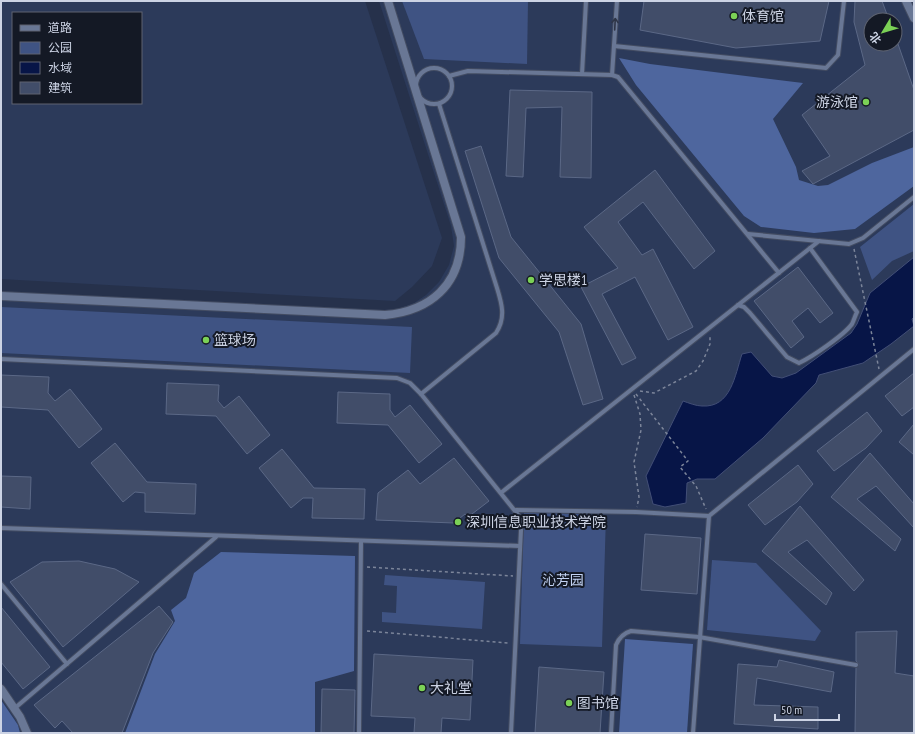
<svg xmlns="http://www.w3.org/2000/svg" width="915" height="734" font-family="'PT Sans Narrow','Noto Sans SC',sans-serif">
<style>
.built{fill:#2c3a5a;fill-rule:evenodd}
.green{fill:#3f5383}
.forest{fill:#4e669e}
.water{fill:#071547;stroke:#424e76}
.building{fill:#414d69;stroke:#5b6886}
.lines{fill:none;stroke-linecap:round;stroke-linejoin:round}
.lane-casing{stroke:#434c62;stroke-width:6}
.street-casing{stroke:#434c62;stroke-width:10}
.path{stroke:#7c859a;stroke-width:1.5;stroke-dasharray:3 3;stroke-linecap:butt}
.lane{stroke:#697795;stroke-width:4}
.street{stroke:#697795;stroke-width:8}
.oneway{stroke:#2e3547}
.poi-dot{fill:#7bd156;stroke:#141925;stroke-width:1.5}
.labels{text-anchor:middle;stroke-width:4;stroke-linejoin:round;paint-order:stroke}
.poi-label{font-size:14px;fill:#ccd3e4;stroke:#141925;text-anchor:start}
.park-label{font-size:14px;fill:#c2d2f3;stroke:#141925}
</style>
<rect width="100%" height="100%" fill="#26314b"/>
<g class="built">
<path d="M1,1H365L442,238L432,266L412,287L395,301L1,279ZM13,13H141V103H13Z"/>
<path d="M379,1H914V733H1V294L383,310L398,309L414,303L426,295L439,282L449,265L454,246L451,226ZM871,20H895V44H871Z"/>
</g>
<g class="green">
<polygon points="402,1 528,1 527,64 424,59"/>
<polygon points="914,204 914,251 892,261 872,280 860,247"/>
<polygon points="1,307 412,327 410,373 1,353"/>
<polygon points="524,512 606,515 602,647 520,644"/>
<polygon points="712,560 756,563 821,631 815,641 707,630"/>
<polygon points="385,575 485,582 482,629 382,622 382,612 396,613 397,586 384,585"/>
</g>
<g class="forest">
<polygon points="619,58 650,64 803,83 773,119 796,167 799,180 818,186 828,185 872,163 914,147 914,186 855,229 814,233 761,227 744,216 636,85"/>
<polygon points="221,552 355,556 354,671 315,682 315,733 125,733 155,654 175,621 171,610 186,598 194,573"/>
<polygon points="625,639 693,644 687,733 619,733"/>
<polygon points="1,700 18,725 20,733 1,733"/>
</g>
<path class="water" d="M914,257V317L912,319L914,326L891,344L863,363L819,375L816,383L763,438L715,479H697L687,483L686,503L665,507L653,504L646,476L683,401C689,403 696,406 702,406C731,408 735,375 742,354L751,352L772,376L782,378L796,373L851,333L857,324L870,293Z"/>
<g class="building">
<polygon points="644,1 829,1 820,41 736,48 640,30"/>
<polygon points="855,1 882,1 889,20 871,20 871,44 898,44 914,90 914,130 813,184 802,171 830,156 802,115 865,65 854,22"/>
<polygon points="510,90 592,92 591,178 560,177 562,107 526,108 523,177 506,176"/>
<polygon points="481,146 511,237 581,324 603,399 583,405 559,332 499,258 465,151"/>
<polygon points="655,170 715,251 694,269 643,202 618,222 642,255 653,249 693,327 668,340 635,277 602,294 636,358 622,365 581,287 618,268 584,227"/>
<polygon points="798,267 833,313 820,323 808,308 792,321 804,337 791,348 754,301"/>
<polygon points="914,373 914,407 902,416 885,396"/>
<polygon points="1,375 49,377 48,393 55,401 70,389 102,429 79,448 48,410 1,407"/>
<polygon points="167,383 219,385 218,401 224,408 239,396 270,435 247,454 216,416 166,414"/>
<polygon points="338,392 390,394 390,410 395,417 410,405 442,444 419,463 388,425 337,423"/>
<polygon points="867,412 882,431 866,448 834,471 817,451"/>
<polygon points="914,424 914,455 899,442"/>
<polygon points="115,443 147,482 196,484 195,514 145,512 145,493 135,492 123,502 91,463"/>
<polygon points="282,449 314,488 365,489 364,519 312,518 313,498 303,498 291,508 259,468"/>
<polygon points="870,453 914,504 914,528 876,486 857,499 901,539 895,551 831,497"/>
<polygon points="454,458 489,501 468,517 465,514 454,523 376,520 378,493 408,470 420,484"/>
<polygon points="798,465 813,484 797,502 765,525 748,505"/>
<polygon points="1,476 31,477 30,509 1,507"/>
<polygon points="800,506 864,580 854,591 807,540 788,552 832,593 826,605 762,551"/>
<polygon points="645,534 701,538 697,594 641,590"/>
<polygon points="79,561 115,569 139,582 63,647 10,582 42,562"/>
<polygon points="159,606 173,622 153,653 122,733 73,733 62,721 55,728 34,705"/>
<polygon points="1,607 50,667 23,689 1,662"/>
<polygon points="897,631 895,673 914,676 914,733 855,733 856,668 859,665 856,661 856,632"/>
<polygon points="374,654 473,660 470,720 442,718 441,733 414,733 415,718 371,716"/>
<polygon points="779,660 834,672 831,692 757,678 754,705 818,707 818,729 734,724 738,664 777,667"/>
<polygon points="539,667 604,672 600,733 535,733"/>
<polygon points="322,689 355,690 354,733 321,733"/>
</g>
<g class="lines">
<defs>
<g id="lane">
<polyline points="614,46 826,68 838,55 844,1"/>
<circle cx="434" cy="86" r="18"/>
<polyline points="582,74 586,1"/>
<polyline points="612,75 617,1"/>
<polyline points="449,76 468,71 612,75 618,77 779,273"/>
<polyline points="748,234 849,244 863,238 914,197"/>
<path d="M738,305L744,307L750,313L787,357L799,363C812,357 844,335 852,324C854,320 855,316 857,312L810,248"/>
<polyline points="1,359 397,378 410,383 421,394 519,516 521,530 511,733"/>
<path d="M421,394L496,333C506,318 502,304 497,288L439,104"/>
<polyline points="502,492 819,241"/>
<polyline points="516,510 636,512 709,516 914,349"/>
<polyline points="1,528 520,546"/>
<polyline points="1,584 67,664"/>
<polyline points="15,708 216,537"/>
<polyline points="359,733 361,542"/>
<path d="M611,733L616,645C619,638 624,633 631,631L699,637L856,665"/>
<polyline points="693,733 709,516"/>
</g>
<g id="street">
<polyline points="906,1 914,18"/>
<path d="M1,296L385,315C430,311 461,285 461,237L388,1"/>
<polyline points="1,689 20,717 27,733"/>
</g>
</defs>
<use href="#lane" class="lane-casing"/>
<use href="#street" class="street-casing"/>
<g class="path">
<polyline points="854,249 879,369"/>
<polyline points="640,391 654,393 696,371 703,361 710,344 710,336"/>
<polyline points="636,394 688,461 680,467 696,486 706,509"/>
<polyline points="634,395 640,414 641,430 634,462 639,497 637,507"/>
<polyline points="367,567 513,576"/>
<polyline points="367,631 508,643"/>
</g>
<use href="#lane" class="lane"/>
<use href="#street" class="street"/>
</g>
<defs><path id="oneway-shaft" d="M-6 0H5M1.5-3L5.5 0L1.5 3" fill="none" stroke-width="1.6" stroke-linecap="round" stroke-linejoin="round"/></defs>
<use class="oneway" href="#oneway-shaft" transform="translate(615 24) rotate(-87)"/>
<g class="poi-dot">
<circle cx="734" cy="16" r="4"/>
<circle cx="866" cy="102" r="4"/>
<circle cx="531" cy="280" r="4"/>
<circle cx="206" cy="340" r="4"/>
<circle cx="458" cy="522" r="4"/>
<circle cx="422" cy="688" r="4"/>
<circle cx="569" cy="703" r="4"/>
</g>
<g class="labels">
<g class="poi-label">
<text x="742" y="21">体育馆</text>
<text x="858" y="107" text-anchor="end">游泳馆</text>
<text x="539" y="285">学思楼1</text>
<text x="214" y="345">篮球场</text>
<text x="466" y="527">深圳信息职业技术学院</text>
<text x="430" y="693">大礼堂</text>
<text x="577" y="708">图书馆</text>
</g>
<g class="park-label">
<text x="563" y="585">沁芳园</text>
</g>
</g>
<rect width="915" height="734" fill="none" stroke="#ccd3e4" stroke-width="4"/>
<rect x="12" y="12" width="130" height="92" fill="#141925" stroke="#5e6371"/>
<rect x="20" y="25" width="20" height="6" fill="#697795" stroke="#5e6371"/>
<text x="48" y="32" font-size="12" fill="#ccd3e4">道路</text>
<rect x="20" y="42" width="20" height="12" fill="#3f5383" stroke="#5e6371"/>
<text x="48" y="52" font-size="12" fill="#ccd3e4">公园</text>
<rect x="20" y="62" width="20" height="12" fill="#071547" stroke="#5e6371"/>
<text x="48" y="72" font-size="12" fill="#ccd3e4">水域</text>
<rect x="20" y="82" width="20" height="12" fill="#414d69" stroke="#5e6371"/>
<text x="48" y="92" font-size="12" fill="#ccd3e4">建筑</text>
<g transform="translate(883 32) rotate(232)"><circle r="19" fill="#141925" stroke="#5e6371"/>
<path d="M0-3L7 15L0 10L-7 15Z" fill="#7bd156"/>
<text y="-6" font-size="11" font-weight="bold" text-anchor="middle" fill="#ccd3e4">北</text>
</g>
<path d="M775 714v6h64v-6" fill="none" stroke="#ccd3e4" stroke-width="2"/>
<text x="781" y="714" font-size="12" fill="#ccd3e4" stroke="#141925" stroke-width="3" paint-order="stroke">50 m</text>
</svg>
